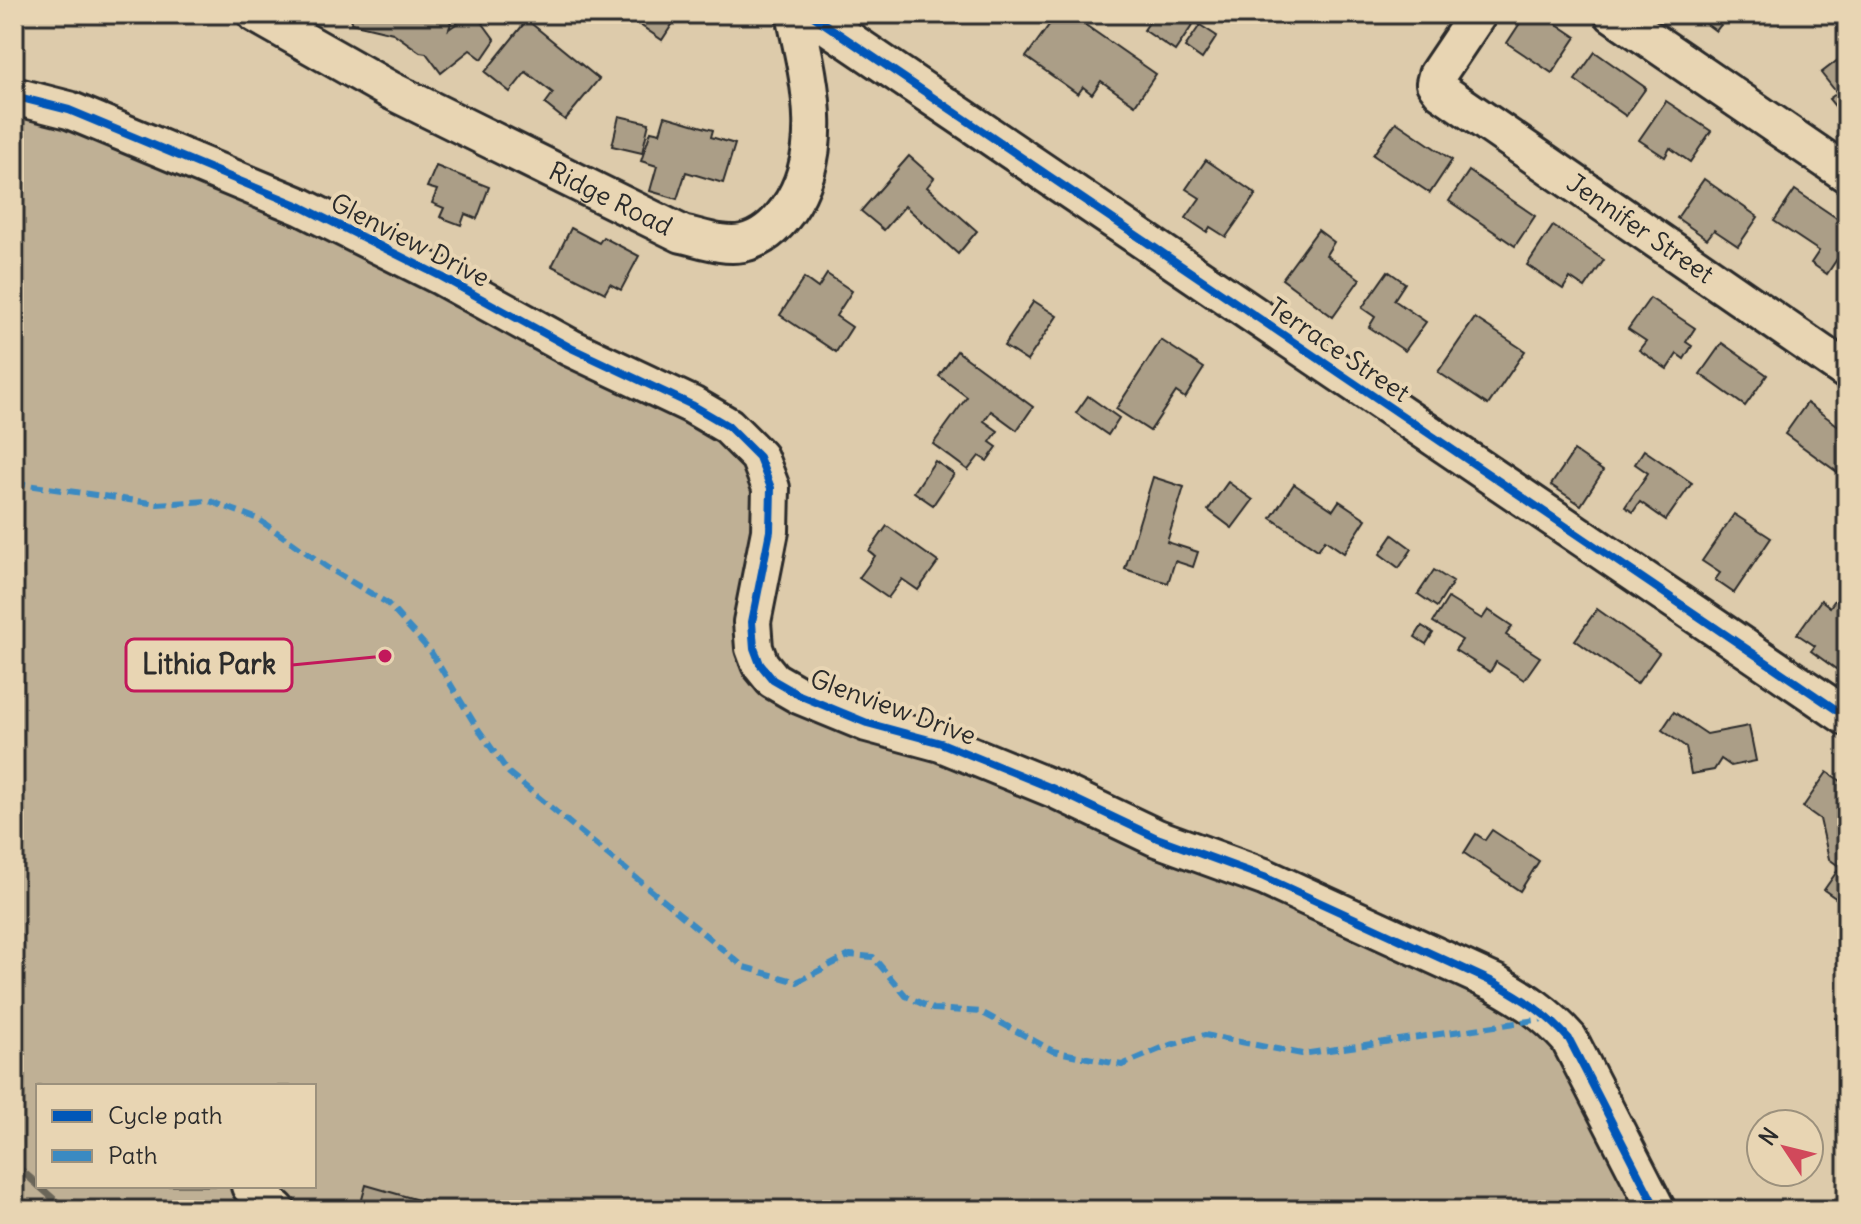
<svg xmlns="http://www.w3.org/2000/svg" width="1861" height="1224" font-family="Delius,sans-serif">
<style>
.green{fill:#bfb095;stroke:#756e60;stroke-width:2;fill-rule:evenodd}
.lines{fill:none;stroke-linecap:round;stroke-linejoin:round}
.stream{stroke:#6b6559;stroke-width:7}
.building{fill:#ab9e87;stroke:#2b2b2b;stroke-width:2}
.minor-casing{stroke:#2b2b2b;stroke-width:42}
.minor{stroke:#e8d5b3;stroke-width:36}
.quiet{stroke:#3a8ac2;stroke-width:6;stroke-dasharray:12 6;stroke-linecap:butt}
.cycleway-casing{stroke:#e8d5b3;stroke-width:13}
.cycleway{stroke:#0057b8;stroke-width:8}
.labels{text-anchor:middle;stroke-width:8;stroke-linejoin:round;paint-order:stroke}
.street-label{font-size:26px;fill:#2b2b2b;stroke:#e8d5b3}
.leader{fill:none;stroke:#c2185b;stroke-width:3}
.callout-dot{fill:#c2185b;stroke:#e8d5b3;stroke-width:3}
.callout{fill:#e8d5b3;stroke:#c2185b;stroke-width:3}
.callout-label{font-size:28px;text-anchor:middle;font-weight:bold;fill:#2b2b2b}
</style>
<rect width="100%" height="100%" fill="#ddcbab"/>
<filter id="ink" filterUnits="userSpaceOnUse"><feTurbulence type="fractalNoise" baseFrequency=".0125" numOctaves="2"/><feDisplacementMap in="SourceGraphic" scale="16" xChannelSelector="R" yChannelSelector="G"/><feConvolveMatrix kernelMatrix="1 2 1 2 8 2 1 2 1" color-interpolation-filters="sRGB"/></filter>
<g filter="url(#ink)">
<path class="green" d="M14,89L132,134L759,457L760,664L1530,1002L1657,1210H14ZM38,1086H314V1186H38Z"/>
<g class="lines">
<g class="stream">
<polyline points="14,1164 38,1185"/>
<polyline points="39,1186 66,1210"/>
</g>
</g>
<g class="building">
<polygon points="353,14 444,14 451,23 449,29 470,14 476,14 495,40 482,59 470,50 441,73 426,53 420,52 393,33 351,23"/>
<polygon points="624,14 679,14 662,40"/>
<polygon points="1057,14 1076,14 1074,17 1156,74 1135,105 1101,81 1092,94 1083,87 1078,94 1026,57"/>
<polygon points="1155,14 1200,14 1175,51 1144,30"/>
<polygon points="1526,14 1542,14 1576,37 1552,73 1507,43"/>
<polygon points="1693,14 1729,14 1716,31"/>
<polygon points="527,20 599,79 565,120 545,104 553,93 526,72 510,92 485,72"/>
<polygon points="1200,25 1217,36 1202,59 1185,47"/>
<polygon points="1595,52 1646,88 1626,116 1575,80"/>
<polygon points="1847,53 1847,121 1829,99 1837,93 1821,73"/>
<polygon points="1666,101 1711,131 1690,162 1670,148 1665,157 1639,140"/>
<polygon points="619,116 649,123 642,153 612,146"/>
<polygon points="665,116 713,130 711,137 735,144 723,183 686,172 677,199 650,191 657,166 641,161 651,131 660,133"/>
<polygon points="1396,122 1452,160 1430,193 1373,155"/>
<polygon points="909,156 934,178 927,187 977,231 958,254 905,206 884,230 861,211"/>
<polygon points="1206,160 1256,194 1226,237 1210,227 1207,232 1186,218 1200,198 1186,189"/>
<polygon points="436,166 489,187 477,219 465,214 461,225 440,217 444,208 432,203 437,190 427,187"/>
<polygon points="1469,171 1535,216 1515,246 1449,201"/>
<polygon points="1704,179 1758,217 1738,246 1714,230 1707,239 1677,218"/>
<polygon points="1795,190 1847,225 1847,244 1827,274 1811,263 1819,251 1774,221"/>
<polygon points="1553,226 1604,260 1585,288 1570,278 1563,289 1527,265"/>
<polygon points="571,228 599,243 603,237 639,256 621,290 610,284 605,293 552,266"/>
<polygon points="1318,230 1334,242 1326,255 1360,279 1333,317 1282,279"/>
<polygon points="1388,271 1405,283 1394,300 1426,322 1405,351 1369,327 1375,317 1362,308"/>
<polygon points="827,274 852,291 836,316 852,327 836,352 780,315 804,278 818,288"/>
<polygon points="1650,298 1695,328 1686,342 1692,346 1684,359 1677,354 1667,369 1639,350 1646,341 1628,329"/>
<polygon points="1034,301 1057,316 1027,361 1004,346"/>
<polygon points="1475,318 1525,351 1488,405 1438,372"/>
<polygon points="1161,340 1204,368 1185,398 1176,392 1150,431 1116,409"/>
<polygon points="1722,343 1767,375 1745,406 1700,374"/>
<polygon points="957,351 1033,407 1017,430 991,411 984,421 998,431 990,442 997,447 987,461 979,456 968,470 933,444 967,397 939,376"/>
<polygon points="1088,396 1119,418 1108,435 1076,413"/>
<polygon points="1807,403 1847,432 1847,464 1840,474 1785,434"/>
<polygon points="1644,450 1692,483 1666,520 1640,502 1633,512 1625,507 1648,473 1635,464"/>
<polygon points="1574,451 1603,471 1581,505 1551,485"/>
<polygon points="935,461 954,474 933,505 914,492"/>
<polygon points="1153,477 1184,487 1167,542 1198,552 1193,567 1175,561 1168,583 1125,569"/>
<polygon points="1228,482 1253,500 1232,528 1208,510"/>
<polygon points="1294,484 1333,510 1339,501 1366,519 1344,553 1325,540 1318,550 1271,518"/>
<polygon points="1734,514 1771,538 1734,593 1715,580 1720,573 1702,561"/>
<polygon points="887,526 938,562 918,590 902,579 888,598 859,578 875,556 869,551"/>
<polygon points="1393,535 1412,549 1399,568 1380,554"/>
<polygon points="1434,570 1453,582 1437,607 1418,594"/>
<polygon points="1837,597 1847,603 1847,667 1841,662 1836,669 1811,651 1815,646 1797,634 1821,600 1830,607"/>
<polygon points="1448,598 1482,619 1488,610 1512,626 1506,635 1540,657 1524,680 1496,662 1490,672 1455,650 1462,640 1433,622"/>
<polygon points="1597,609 1659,653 1637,684 1575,640"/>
<polygon points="1422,626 1433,633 1426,644 1415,637"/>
<polygon points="1674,712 1707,734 1749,726 1756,761 1731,766 1721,759 1714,770 1691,774 1686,747 1662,730"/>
<polygon points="1827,772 1847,785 1847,906 1824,890 1840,867 1829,859 1820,819 1803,807"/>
<polygon points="1492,830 1539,861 1520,891 1464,853 1476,834 1485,840"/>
<polygon points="1847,1017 1847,1071 1844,1072 1836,1018"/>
<polygon points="366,1185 453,1210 359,1210"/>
</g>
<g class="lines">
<defs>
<g id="minor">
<path id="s1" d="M256,14L390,90L682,234C701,238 723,247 743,243C762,239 776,226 787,211C829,153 809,79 795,14"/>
<polyline points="810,14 1847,717"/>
<path id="s2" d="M1478,14L1437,75L1435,83L1441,91L1847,371"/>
<polyline points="1613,14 1847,174"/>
<path d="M14,96L69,110L302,207L442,277L571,348L692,405L728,426L759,457L771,488L770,531L752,622L754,648L760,664L773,680L799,695L867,723L941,743L1054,789L1157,838L1264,877L1495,983C1524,999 1547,1014 1569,1039L1657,1210"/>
<polyline points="250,1186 277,1210"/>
</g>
</defs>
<use href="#minor" class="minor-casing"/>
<use href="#minor" class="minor"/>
<polyline class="quiet" points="14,483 157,504 210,501 258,519 330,569 387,603 431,652 476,726 509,773 744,967 797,982 850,955 873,957 906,996 933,1009 981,1012 1053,1051 1122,1065 1167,1046 1205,1035 1302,1054 1550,1018"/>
<defs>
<g id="cycleway">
<polyline points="810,14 1847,717"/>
<path d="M14,96L69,110L302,207L442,277L571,348L692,405L728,426L759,457L771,488L770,531L752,622L754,648L760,664L773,680L799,695L867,723L941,743L1054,789L1157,838L1264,877L1495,983C1524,999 1547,1014 1569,1039L1657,1210"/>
</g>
</defs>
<use href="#cycleway" class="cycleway-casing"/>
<use href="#cycleway" class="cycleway"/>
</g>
</g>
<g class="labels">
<g class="street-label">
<text dy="9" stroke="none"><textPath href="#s1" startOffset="400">Ridge Road</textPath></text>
<text dy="9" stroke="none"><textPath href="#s2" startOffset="334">Jennifer Street</textPath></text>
<text transform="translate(410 240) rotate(27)" y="9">Glenview Drive</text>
<text transform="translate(1339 350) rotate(34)" y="9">Terrace Street</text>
<text transform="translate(893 707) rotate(20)" y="9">Glenview Drive</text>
</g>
</g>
<path class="leader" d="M385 656L292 665"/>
<circle class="callout-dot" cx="385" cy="656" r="8"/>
<rect class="callout" x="126" y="639" width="166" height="52" rx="8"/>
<g class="callout-label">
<text x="209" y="674">Lithia Park</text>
</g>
<rect width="1861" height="1224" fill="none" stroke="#e8d5b3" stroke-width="48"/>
<rect x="24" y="24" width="1813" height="1176" fill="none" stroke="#2b2b2b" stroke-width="3" filter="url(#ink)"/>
<rect x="36" y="1084" width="280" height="104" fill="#e8d5b3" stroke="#9c917d" stroke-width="2"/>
<rect x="52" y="1110" width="40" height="12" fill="#0057b8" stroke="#9c917d" stroke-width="2"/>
<text x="108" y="1124" font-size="24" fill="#2b2b2b">Cycle path</text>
<rect x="52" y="1150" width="40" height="12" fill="#3a8ac2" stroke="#9c917d" stroke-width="2"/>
<text x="108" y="1164" font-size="24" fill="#2b2b2b">Path</text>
<g transform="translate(1785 1148) rotate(305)"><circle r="38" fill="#e8d5b3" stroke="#9c917d" stroke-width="2"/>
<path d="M0-6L14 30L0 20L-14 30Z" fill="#d1495b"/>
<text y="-12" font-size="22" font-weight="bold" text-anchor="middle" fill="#2b2b2b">N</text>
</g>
</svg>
